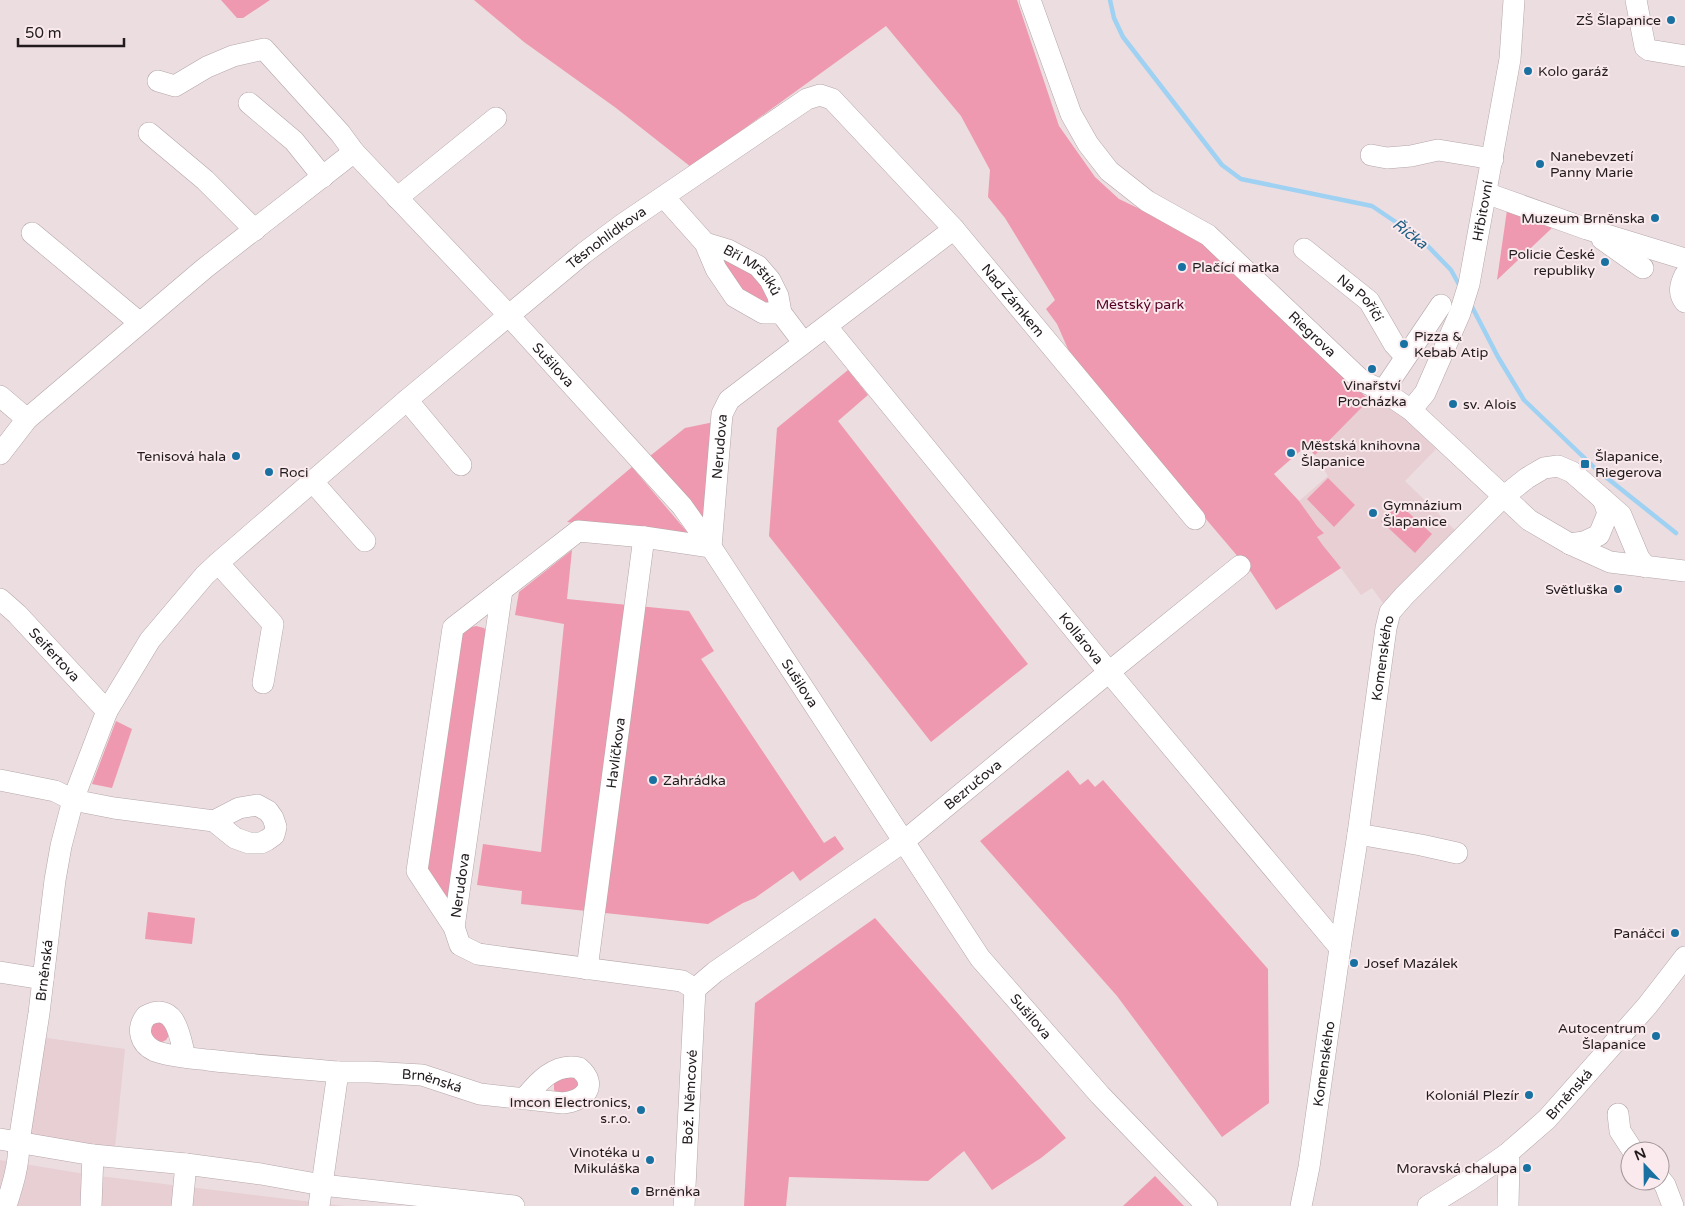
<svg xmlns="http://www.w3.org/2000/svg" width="1685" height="1206" font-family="'Varela Round',sans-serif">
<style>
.built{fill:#e7cfd4}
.green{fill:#ee99af}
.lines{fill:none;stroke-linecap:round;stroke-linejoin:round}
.stream{stroke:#9fd1f3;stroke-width:4.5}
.minor-casing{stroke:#b5a6a9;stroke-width:22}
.minor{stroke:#fff;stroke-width:21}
.poi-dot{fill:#1971a1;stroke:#faeaed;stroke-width:2}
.labels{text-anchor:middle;stroke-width:4;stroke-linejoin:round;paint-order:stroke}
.poi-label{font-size:14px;fill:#211b1d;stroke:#faeaed;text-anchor:start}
.street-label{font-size:14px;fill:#211b1d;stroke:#faeaed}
.park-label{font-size:14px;fill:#540024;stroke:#faeaed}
.water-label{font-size:15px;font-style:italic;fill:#1c5e84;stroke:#faeaed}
</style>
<rect width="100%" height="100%" fill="#ecdde0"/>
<g class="built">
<polygon points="1369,400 1398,408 1436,449 1405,481 1456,531 1383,603 1372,588 1361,595 1332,556 1325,551 1317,536 1324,532 1317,526 1299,501 1328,476 1315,455"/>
<polygon points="40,1037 125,1049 115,1148 27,1136"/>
<polygon points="0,1160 91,1175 345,1206 0,1206"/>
</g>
<g class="green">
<polygon points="221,0 270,0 243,18 237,18"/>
<path d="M474,0H1017L1059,126L1095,177L1119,199L1204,240L1369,400L1315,455L1306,446L1274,474L1299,501L1317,526L1324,533L1317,537C1324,548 1333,557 1341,568L1276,610L1251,572L1075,365L1057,324L1046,309L1055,300L1005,218L988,197L990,170L961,116L886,26L691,167L616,108L524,42Z"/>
<polygon points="1507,210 1553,227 1497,280"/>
<polygon points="731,258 757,272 773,305 753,303 722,267 725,260"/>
<polygon points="848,370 868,395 838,421 1028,664 931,742 769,536 777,428"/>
<polygon points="714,422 706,521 650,456 685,428"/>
<polygon points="632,467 688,533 684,536 567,522"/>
<polygon points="1328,478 1355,505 1334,527 1307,499"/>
<polygon points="1398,503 1432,534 1415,553 1381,521"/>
<polygon points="572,550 567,599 689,611 714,651 701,659 824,843 835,836 844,849 800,881 793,871 755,898 743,903 708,924 521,904 522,891 477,885 483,844 541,852 564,624 515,615 519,592"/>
<polygon points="476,626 484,628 489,635 452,907 424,875 456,637 465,629"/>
<polygon points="116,721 132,729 112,788 92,784"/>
<polygon points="1068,770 1080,785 1088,779 1095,787 1103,780 1268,969 1269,1103 1222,1137 1117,996 980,841"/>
<polygon points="148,912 195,918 192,944 145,939"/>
<polygon points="875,918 1066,1138 1041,1158 992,1190 964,1151 928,1181 789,1177 786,1206 744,1206 755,1003"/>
<polygon points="158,1018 170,1034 166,1040 160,1043 145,1029"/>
<polygon points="561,1074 578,1079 578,1088 558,1095 554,1090 554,1082"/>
<polygon points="1155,1176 1184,1206 1123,1206"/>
</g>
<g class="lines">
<g class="stream">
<polyline points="1110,0 1114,18 1123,37 1222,165 1241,179 1372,206 1421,239 1451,270 1461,288"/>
<polyline points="1470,303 1498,357 1524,400 1597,470 1676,533"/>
</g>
<defs>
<g id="minor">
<path id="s1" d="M1030,0L1071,114L1088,144L1109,171L1147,201L1208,235L1362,381L1383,391L1411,410L1529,520L1570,544L1610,562L1685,571"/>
<polyline points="1636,0 1645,47 1649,50 1685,56"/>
<polyline points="158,81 175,86 207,67 233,56 264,49 340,133 354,152"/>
<polyline points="249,103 294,141 323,177"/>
<polyline points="149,133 205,180 255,230"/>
<polyline points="1371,155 1387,158 1411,156 1438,150 1493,159"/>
<polyline points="1486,193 1587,229 1685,259"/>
<path id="s2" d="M664,197L705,243L728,250L758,266L770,280L778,296L781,313H763L735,297L716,269L705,243"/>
<polyline points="397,198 496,118"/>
<polyline points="32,233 140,323"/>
<polyline points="1602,239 1643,268"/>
<path id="s3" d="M1304,249L1369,301L1394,344L1405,356"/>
<path d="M1685,275C1680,285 1678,293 1685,302"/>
<polyline points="781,313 803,342"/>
<path id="s4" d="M827,327L1104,666L1340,948"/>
<polyline points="1383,391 1441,305"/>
<polyline points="0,396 27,419"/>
<polyline points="407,400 461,465"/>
<path id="s5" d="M1411,410L1425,393L1460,313L1469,284L1510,59L1514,0"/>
<path id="s6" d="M0,454L27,419L205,268L354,152L501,307L682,506L711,547L980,958L1100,1095L1207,1206"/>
<polyline points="312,481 365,541"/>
<polyline points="1570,544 1584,542 1599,535 1608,513 1603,499"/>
<polyline points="218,563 273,624 263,683"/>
<path id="s7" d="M0,599L17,614L107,711"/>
<polyline points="0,780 55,791 73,800 114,808 214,821 235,838 249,843 261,843 267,840 274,835 276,827 273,818 268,811 257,805 239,808 214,821"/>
<polyline points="1358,834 1421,845 1457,853"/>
<path id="s8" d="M454,927L502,590"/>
<path id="s9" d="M587,969L644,537"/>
<polyline points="0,972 43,979"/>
<path id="s10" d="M695,989L682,981L478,954L460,945L454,927L417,871L453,628L578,531L644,537L711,547L722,414L729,400L954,229"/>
<path id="s11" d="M695,989L715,972L903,842L1109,672L1240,566"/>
<path d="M185,1057C180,1037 176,1000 146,1016C136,1029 140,1044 155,1051C171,1057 191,1058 208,1060C251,1065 294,1068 338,1072L319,1206"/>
<path id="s12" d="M338,1072H369L422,1075L480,1094L563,1103C585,1101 599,1085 579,1068C555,1062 537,1083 524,1099"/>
<polyline points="1618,1114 1620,1131 1633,1151"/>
<polyline points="0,1139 93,1155 186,1164 261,1174 322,1185 514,1206"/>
<polyline points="1507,1154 1509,1161 1508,1206"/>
<polyline points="1660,1179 1665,1185 1673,1206"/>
<path id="s13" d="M6,1206C13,1184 19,1165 19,1142L39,1013L55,880L61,846L73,800L107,711L150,640L205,575L218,563L407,400L584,253L623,224L807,99L820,95L832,99L954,229L1195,519"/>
<polyline points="91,1206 93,1155"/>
<polyline points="182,1206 186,1164"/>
<path id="s14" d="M684,1206L695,989"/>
<path id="s15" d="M1301,1206L1309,1167L1340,948L1358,834L1386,628L1390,612L1404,596L1503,497L1527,478L1544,468L1558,466L1572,472L1621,515L1639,558L1646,567"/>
<path id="s16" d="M1428,1206L1468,1181L1507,1154L1547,1119L1647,1006L1685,957"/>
</g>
</defs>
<use href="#minor" class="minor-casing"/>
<use href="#minor" class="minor"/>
</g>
<g class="poi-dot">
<circle cx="1671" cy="20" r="5"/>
<circle cx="1528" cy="71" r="5"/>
<circle cx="1540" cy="164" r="5"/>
<circle cx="1655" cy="218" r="5"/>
<circle cx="1605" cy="262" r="5"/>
<circle cx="1182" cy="267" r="5"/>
<circle cx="1404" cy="344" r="5"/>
<circle cx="1372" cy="369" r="5"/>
<circle cx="1453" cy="404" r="5"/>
<circle cx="1291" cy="453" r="5"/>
<circle cx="236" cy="456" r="5"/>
<rect x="1580" y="459" width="10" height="10" rx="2.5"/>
<circle cx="269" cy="472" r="5"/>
<circle cx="1373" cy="513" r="5"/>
<circle cx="1618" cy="589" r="5"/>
<circle cx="653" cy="780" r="5"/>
<circle cx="1675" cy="933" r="5"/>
<circle cx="1354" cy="963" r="5"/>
<circle cx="1656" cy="1036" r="5"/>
<circle cx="1529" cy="1095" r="5"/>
<circle cx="641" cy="1110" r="5"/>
<circle cx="650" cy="1160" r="5"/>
<circle cx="1527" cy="1168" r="5"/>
<circle cx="635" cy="1191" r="5"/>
</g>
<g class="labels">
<g class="poi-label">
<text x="1661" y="25" text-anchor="end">ZŠ Šlapanice</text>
<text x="1538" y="76">Kolo garáž</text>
<text x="1550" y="161">Nanebevzetí<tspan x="1550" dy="16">Panny Marie</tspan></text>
<text x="1645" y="223" text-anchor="end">Muzeum Brněnska</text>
<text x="1595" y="259" text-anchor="end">Policie České<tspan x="1595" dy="16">republiky</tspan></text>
<text x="1192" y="272">Plačící matka</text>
<text x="1414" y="341">Pizza &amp;<tspan x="1414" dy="16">Kebab Atip</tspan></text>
<text x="1372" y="390" text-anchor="middle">Vinařství<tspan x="1372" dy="16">Procházka</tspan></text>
<text x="1463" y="409">sv. Alois</text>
<text x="1301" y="450">Městská knihovna<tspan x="1301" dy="16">Šlapanice</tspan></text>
<text x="226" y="461" text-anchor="end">Tenisová hala</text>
<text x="1595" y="461">Šlapanice,<tspan x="1595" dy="16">Riegerova</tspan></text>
<text x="279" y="477">Roci</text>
<text x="1383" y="510">Gymnázium<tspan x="1383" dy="16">Šlapanice</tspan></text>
<text x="1608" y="594" text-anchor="end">Světluška</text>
<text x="663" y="785">Zahrádka</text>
<text x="1665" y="938" text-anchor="end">Panáčci</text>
<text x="1364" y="968">Josef Mazálek</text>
<text x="1646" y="1033" text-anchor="end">Autocentrum<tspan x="1646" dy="16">Šlapanice</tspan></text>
<text x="1519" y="1100" text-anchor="end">Koloniál Plezír</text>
<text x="631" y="1107" text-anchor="end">Imcon Electronics,<tspan x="631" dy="16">s.r.o.</tspan></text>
<text x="640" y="1157" text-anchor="end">Vinotéka u<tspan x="640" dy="16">Mikuláška</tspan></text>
<text x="1517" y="1173" text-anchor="end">Moravská chalupa</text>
<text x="645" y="1196">Brněnka</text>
</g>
<g class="street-label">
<text dy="5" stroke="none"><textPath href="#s5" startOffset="214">Hřbitovní</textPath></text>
<text dy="5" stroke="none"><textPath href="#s13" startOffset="1200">Těsnohlídkova</textPath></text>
<text dy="5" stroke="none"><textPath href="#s2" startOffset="118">Bří Mrštíků</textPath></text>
<text dy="5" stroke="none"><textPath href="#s3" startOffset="75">Na Poříčí</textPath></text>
<text dy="5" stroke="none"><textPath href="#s13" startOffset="1741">Nad Zámkem</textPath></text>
<text dy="5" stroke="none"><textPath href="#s1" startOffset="452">Riegrova</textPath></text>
<text dy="5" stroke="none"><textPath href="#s6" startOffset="758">Sušilova</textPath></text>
<text dy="5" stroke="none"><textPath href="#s10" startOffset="966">Nerudova</textPath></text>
<text dy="5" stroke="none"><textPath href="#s4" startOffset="402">Kollárova</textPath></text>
<text dy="5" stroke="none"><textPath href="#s7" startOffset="78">Seifertova</textPath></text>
<text dy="5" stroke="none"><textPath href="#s15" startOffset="554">Komenského</textPath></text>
<text dy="5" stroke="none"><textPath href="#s6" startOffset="1162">Sušilova</textPath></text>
<text dy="5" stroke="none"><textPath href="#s9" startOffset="218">Havlíčkova</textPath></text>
<text dy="5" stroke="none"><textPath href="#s11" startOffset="345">Bezručova</textPath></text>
<text dy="5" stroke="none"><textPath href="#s8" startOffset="42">Nerudova</textPath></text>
<text dy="5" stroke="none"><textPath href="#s13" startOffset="239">Brněnská</textPath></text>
<text dy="5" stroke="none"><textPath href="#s6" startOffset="1568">Sušilova</textPath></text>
<text dy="5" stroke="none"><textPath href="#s15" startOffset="144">Komenského</textPath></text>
<text dy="5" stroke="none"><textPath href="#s12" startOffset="95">Brněnská</textPath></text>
<text dy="5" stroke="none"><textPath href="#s16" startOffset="181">Brněnská</textPath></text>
<text dy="5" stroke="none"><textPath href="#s14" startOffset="109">Bož. Němcové</textPath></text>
</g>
<g class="park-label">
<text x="1140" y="309">Městský park</text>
</g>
<g class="water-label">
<text transform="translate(1410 234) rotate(37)" y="5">Říčka</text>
</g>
</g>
<g transform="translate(1645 1166) rotate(338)"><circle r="24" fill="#faeaed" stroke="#a3979a"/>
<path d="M0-4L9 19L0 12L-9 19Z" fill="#1971a1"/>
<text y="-8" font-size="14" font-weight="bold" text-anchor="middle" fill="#211b1d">N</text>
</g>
<path d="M18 38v8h106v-8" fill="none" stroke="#211b1d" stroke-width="2.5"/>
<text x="25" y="38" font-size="15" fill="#211b1d" stroke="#faeaed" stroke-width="4" paint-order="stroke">50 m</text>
</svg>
